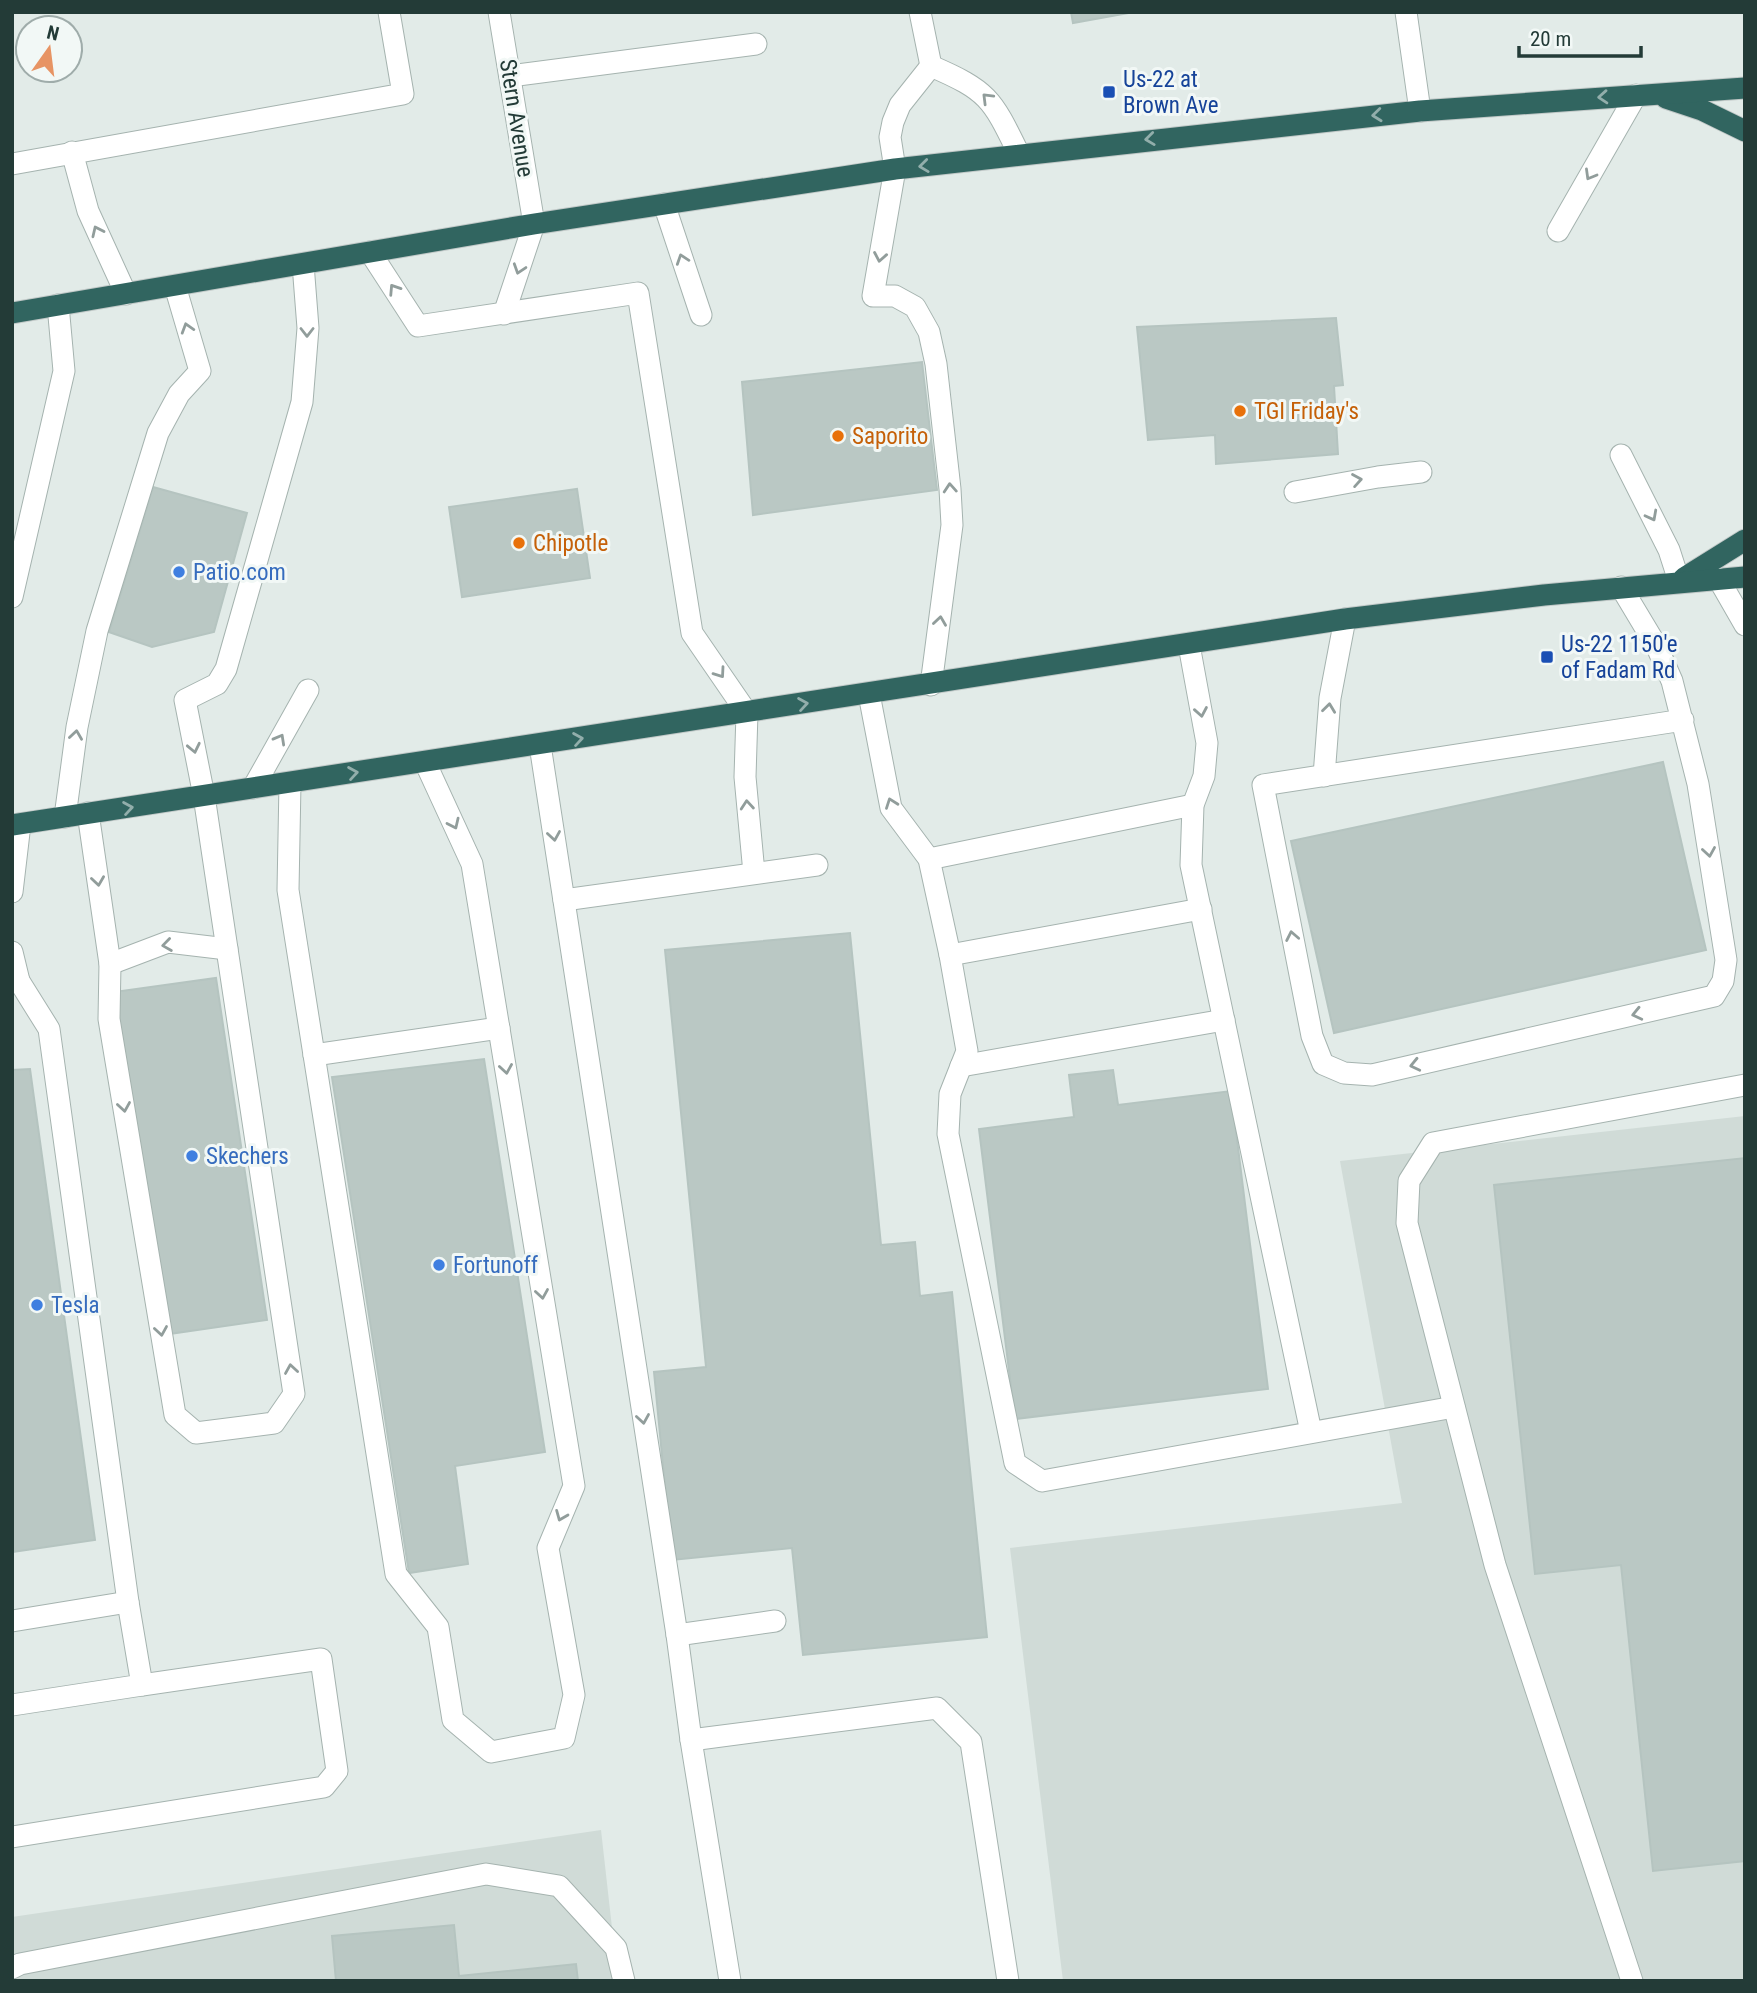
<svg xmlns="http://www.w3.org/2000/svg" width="1757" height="1993" font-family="'Roboto Condensed',sans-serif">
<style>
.built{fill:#d0dbd7}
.building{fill:#bac8c4;stroke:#b5c4c0;stroke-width:2}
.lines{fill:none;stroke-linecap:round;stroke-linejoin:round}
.minor-casing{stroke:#a5b3af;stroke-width:23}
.highway-casing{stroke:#c1c8c7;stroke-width:23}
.minor{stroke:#fff;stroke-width:21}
.highway{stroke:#316560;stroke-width:21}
.oneway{stroke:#92aeab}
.oneway2{stroke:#919d9b}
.transit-dot{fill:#1a4fb4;stroke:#f2f8f6;stroke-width:2.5}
.food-dot{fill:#e8710a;stroke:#f2f8f6;stroke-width:2.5}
.shop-dot{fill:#3f7fe0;stroke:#f2f8f6;stroke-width:2.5}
.labels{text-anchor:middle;stroke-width:6;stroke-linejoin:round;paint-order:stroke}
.transit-label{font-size:23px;fill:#164399;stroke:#f2f8f6;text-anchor:start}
.street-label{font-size:23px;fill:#233b37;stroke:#f2f8f6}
.food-label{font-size:23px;fill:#c56008;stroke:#f2f8f6;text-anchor:start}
.shop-label{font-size:23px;fill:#366cbe;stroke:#f2f8f6;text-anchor:start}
</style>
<rect width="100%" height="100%" fill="#e2ebe8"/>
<g class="built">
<polygon points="1745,1116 1745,1981 1063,1981 1010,1548 1402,1503 1340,1161"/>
<polygon points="601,1830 618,1981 12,1981 12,1917"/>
</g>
<g class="building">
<polygon points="1071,12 1134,12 1073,23"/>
<polygon points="1336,318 1343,385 1334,386 1338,454 1216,464 1215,435 1148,440 1137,327"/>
<polygon points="922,362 937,490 753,515 742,382"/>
<polygon points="153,487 247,513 214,632 152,647 109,632"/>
<polygon points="577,489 590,578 462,597 449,507"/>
<polygon points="1663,762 1706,950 1334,1033 1291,841"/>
<polygon points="850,933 881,1245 915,1242 920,1296 952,1292 987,1637 803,1655 792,1548 672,1560 654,1372 706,1367 665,950"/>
<polygon points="216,978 267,1320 169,1334 114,992"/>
<polygon points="484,1059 545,1452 455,1466 468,1564 409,1573 332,1077"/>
<polygon points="30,1069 95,1540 12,1552 12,1070"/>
<polygon points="1113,1070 1118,1105 1231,1091 1268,1389 1015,1419 979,1129 1074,1117 1069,1075"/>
<polygon points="1745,1158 1745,1861 1653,1871 1621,1565 1535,1574 1494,1185"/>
<polygon points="454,1925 459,1976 576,1964 578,1981 336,1981 332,1936"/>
</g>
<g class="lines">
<defs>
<g id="minor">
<polyline points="499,12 534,224 504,314"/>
<polyline points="920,12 931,66"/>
<polyline points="1406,12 1420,111"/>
<path d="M931,66C989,91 992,99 1019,154"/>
<polyline points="510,76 756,44"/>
<polyline points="72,152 88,211 126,294"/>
<polyline points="12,164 403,94 389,12"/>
<polyline points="664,204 701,315"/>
<polyline points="1558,231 1636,95"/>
<polyline points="370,252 418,326 638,293 692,633 747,713 745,777 754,873"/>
<polyline points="1621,455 1669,550 1679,581"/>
<polyline points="1295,492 1378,477 1421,472"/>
<polyline points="1718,578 1745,625"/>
<polyline points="1621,587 1657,647 1672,681 1698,784 1726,960 1723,981 1714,996 1372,1075 1344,1073 1323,1064 1312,1036 1263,785 1683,720"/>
<polyline points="12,597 64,371 58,305"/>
<polyline points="1189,645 1207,743 1204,776 1193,805 1191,865 1311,1432"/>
<polyline points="931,685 952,525 950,489 936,364 929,332 915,307 895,296 873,296 895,169 890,137 893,122 900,105 931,66"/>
<polyline points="869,694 891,808 929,859 950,955 967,1051 950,1094 948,1134 1015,1463 1042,1481 1454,1407"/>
<polyline points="540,745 677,1635 691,1740 730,1981"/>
<polyline points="1324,776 1330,698 1345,619"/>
<polyline points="290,783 288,890 396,1574 438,1627 453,1720 491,1752 564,1738 574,1695 548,1548 574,1486 472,864 425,762"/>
<polyline points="253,788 308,690"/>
<polyline points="88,813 110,964 109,1019 175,1415 196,1433 274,1423 294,1394 204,796 185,700 217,684 226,669 302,402 308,328 303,264"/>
<polyline points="65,817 77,727 97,631 158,433 179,394 200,371 175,286"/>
<polyline points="929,859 1193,805"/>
<polyline points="12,892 20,824"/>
<polyline points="564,900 817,865"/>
<polyline points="12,952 19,981"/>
<polyline points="950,955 1201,909"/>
<polyline points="110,964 168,942 227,949"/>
<polyline points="12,982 19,981 49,1029 128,1602 142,1685 12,1705"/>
<polyline points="314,1055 499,1028"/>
<polyline points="961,1066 1224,1020"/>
<polyline points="12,1621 128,1602"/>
<polyline points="677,1635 775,1621"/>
<polyline points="691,1740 937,1708 971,1742 1008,1981"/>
<polyline points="12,1837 324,1787 337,1771 321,1659 142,1685"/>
<polyline points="12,1968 20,1964 486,1874 559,1886 616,1948 624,1981"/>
<polyline points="1632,1981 1495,1565 1407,1223 1409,1181 1433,1143 1745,1085"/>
</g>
<g id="highway">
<polyline points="1666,98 1702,110 1745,131"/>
<polyline points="12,313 534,224 895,169 1420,111 1745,88"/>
<polyline points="1684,578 1745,540"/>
<polyline points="12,825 1345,619 1544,595 1745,577"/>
</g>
</defs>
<use href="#minor" class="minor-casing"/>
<use href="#highway" class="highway-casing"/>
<use href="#minor" class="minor"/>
<use href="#highway" class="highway"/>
</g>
<defs><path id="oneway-chevron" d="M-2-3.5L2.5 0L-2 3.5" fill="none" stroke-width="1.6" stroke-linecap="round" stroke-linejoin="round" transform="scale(1.75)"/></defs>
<g class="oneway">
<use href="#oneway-chevron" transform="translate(1603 97) rotate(176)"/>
<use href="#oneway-chevron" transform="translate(1377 115) rotate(174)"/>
<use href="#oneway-chevron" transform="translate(1150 139) rotate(173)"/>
<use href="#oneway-chevron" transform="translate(924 166) rotate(173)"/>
<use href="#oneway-chevron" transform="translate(803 704) rotate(-9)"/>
<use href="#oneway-chevron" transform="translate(578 739) rotate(-9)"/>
<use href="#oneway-chevron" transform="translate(353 773) rotate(-9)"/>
<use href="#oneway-chevron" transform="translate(128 808) rotate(-9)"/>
</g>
<g class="oneway2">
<use href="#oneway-chevron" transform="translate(987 98) rotate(-135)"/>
<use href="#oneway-chevron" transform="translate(1590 175) rotate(120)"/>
<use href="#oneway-chevron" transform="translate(97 231) rotate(-115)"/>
<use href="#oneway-chevron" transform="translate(880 257) rotate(100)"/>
<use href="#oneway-chevron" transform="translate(682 259) rotate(-109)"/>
<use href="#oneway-chevron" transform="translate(519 269) rotate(108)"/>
<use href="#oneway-chevron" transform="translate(394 289) rotate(-123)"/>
<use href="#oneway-chevron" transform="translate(187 328) rotate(-107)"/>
<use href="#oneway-chevron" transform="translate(307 332) rotate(90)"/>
<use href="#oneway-chevron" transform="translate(1357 480) rotate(-10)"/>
<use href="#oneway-chevron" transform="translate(950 488) rotate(-94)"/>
<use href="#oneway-chevron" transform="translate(1652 516) rotate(62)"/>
<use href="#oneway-chevron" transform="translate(940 621) rotate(-82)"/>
<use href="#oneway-chevron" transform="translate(720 673) rotate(55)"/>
<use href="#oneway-chevron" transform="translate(1329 708) rotate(-83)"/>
<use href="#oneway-chevron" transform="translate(1201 712) rotate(80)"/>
<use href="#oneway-chevron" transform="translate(76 735) rotate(-82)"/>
<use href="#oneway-chevron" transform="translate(280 739) rotate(-61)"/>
<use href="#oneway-chevron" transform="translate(194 748) rotate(78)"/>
<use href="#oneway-chevron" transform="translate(891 803) rotate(-110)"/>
<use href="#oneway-chevron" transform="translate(747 805) rotate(-95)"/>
<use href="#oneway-chevron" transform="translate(454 824) rotate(65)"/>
<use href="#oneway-chevron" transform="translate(554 836) rotate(81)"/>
<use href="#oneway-chevron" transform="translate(1709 852) rotate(81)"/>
<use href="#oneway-chevron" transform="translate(98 881) rotate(82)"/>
<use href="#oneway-chevron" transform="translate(1292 936) rotate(-101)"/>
<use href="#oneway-chevron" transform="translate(167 945) rotate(172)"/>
<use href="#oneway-chevron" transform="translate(1637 1014) rotate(167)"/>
<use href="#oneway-chevron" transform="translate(1415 1065) rotate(167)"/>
<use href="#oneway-chevron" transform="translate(506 1069) rotate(81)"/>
<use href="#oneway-chevron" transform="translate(124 1107) rotate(81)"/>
<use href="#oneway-chevron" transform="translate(542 1294) rotate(81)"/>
<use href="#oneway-chevron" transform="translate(161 1331) rotate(81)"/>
<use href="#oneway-chevron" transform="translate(291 1369) rotate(-99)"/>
<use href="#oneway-chevron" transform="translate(643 1419) rotate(81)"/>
<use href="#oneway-chevron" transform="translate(561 1516) rotate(112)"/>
</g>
<g class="transit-dot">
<rect x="1102" y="85" width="14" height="14" rx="3.5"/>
<rect x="1540" y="650" width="14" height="14" rx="3.5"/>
</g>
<g class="food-dot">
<circle cx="1240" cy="411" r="7"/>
<circle cx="838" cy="436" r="7"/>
<circle cx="519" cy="543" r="7"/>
</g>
<g class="shop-dot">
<circle cx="179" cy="572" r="7"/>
<circle cx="192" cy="1156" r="7"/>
<circle cx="439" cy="1265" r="7"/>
<circle cx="37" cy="1305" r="7"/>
</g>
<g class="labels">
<g class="transit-label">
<text x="1123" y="87">Us-22 at<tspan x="1123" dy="26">Brown Ave</tspan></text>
<text x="1561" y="652">Us-22 1150'e<tspan x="1561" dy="26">of Fadam Rd</tspan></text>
</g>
<g class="street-label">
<text transform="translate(517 118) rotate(81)" y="8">Stern Avenue</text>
</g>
<g class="food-label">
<text x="1254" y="419">TGI Friday's</text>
<text x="852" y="444">Saporito</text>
<text x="533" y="551">Chipotle</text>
</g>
<g class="shop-label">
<text x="193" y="580">Patio.com</text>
<text x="206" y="1164">Skechers</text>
<text x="453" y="1273">Fortunoff</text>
<text x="51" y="1313">Tesla</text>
</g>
</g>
<rect width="1757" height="1993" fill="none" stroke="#233b37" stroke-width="28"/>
<g transform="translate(49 49) rotate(14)"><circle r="33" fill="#f2f8f6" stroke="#9facaa" stroke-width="2"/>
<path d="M0-5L12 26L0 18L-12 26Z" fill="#e79464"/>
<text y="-10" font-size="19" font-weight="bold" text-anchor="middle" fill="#233b37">N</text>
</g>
<path d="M1519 46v10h122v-10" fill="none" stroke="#233b37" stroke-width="3.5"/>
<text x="1530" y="46" font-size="21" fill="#233b37" stroke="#f2f8f6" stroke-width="5" paint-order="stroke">20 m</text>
</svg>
